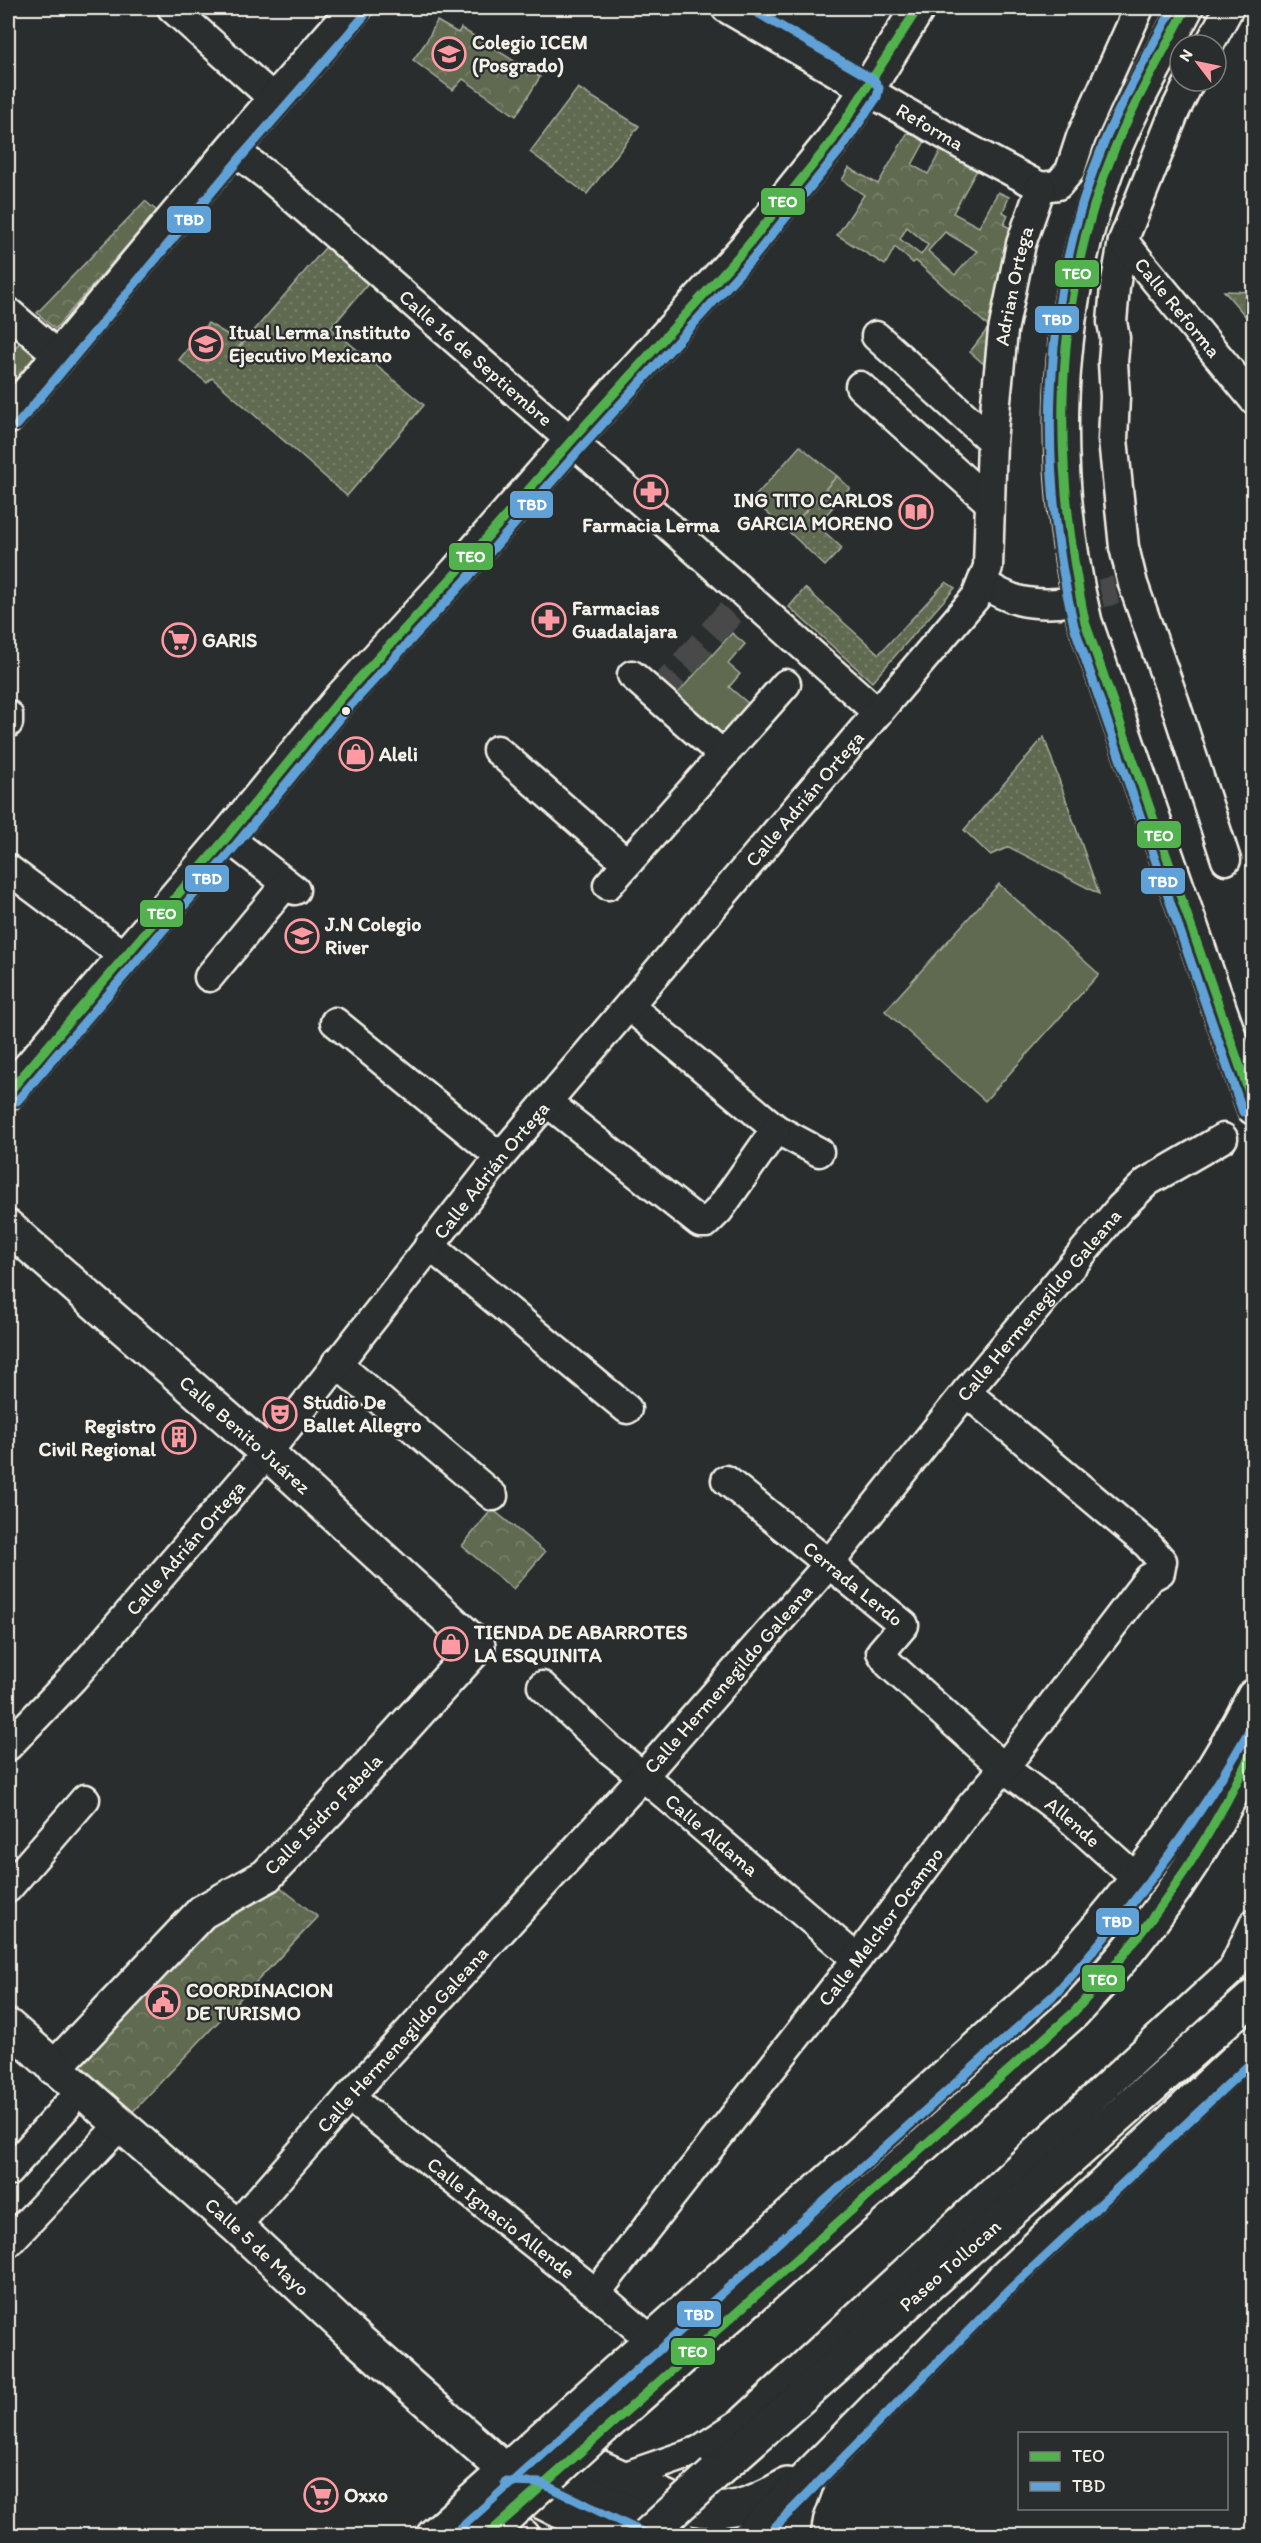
<svg xmlns="http://www.w3.org/2000/svg" width="1261" height="2543" font-family="Itim,sans-serif">
<style>
.grass{fill:#606b51;stroke:#aaae9c;stroke-width:1.5}
.park{fill:url(#park-crowns);stroke:#aaae9c;stroke-width:1.5;fill-rule:evenodd}
.garden{fill:url(#garden-dots);stroke:#aaae9c;stroke-width:1.5}
.lines{fill:none;stroke-linecap:round;stroke-linejoin:round}
.minor-tunnel{stroke:#484a4a;stroke-width:28;stroke-dasharray:28 14;stroke-linecap:butt}
.minor-casing{stroke:#f4f1e8;stroke-width:33}
.major-casing{stroke:#f4f1e8;stroke-width:38}
.highway-casing{stroke:#f4f1e8;stroke-width:38}
.minor{stroke:#2a2d2e;stroke-width:28}
.major{stroke:#2a2d2e;stroke-width:33}
.highway{stroke:#2a2d2e;stroke-width:33}
.highway-bridge-casing{stroke:#f4f1e8;stroke-width:38;stroke-linecap:butt}
.highway-bridge{stroke:#2a2d2e;stroke-width:33}
.bus-1-casing{stroke:#2a2d2e;stroke-width:14}
.bus-2-casing{stroke:#2a2d2e;stroke-width:14}
.bus-1{stroke:#51b24e;stroke-width:9}
.bus-2{stroke:#60a2d7;stroke-width:9}
.bus-dot{fill:#f4f1e8;stroke:#2a2d2e;stroke-width:2}
.labels{text-anchor:middle;stroke-width:4.5;stroke-linejoin:round;paint-order:stroke}
.poi-label{font-size:20px;font-weight:bold;fill:#f4f1e8;stroke:#2a2d2e;text-anchor:start}
.street-label{font-size:20px;fill:#f4f1e8;stroke:#2a2d2e}
.line-badge{stroke:#2a2d2e;stroke-width:2}
.badge-label{font-size:16px;text-anchor:middle;font-weight:bold;fill:#fff}
</style>
<defs>
<pattern id="park-crowns" width="20" height="18" patternUnits="userSpaceOnUse" patternTransform="scale(1.5)"><rect width="20" height="18" fill="#606b51"/><path d="M2 6a3 3 0 1 1 6 0M12 15a3 3 0 1 1 6 0" fill="none" stroke="#77816a"/></pattern>
<pattern id="garden-dots" width="8" height="8" patternUnits="userSpaceOnUse" patternTransform="scale(1.5)"><rect width="8" height="8" fill="#606b51"/><path d="M2 2h.1M6 6h.1" fill="none" stroke="#77816a" stroke-width="1.8" stroke-linecap="round"/></pattern>
</defs>
<rect width="100%" height="100%" fill="#2a2d2e"/>
<filter id="ink" filterUnits="userSpaceOnUse"><feTurbulence type="fractalNoise" baseFrequency=".0167" numOctaves="2"/><feDisplacementMap in="SourceGraphic" scale="12" xChannelSelector="R" yChannelSelector="G"/><feConvolveMatrix kernelMatrix="1 2 1 2 8 2 1 2 1" color-interpolation-filters="sRGB"/></filter>
<g filter="url(#ink)">
<g class="grass">
<polygon points="800,446 837,476 788,531 752,500"/>
<polygon points="732,633 745,644 728,664 740,674 729,687 749,704 722,734 676,695"/>
<polygon points="999,884 1099,974 985,1101 885,1011"/>
</g>
<g class="park">
<polygon points="437,21 458,33 461,28 540,77 516,116 463,79 453,90 413,60 426,42"/>
<path d="M908,132L925,141L912,165L928,174L941,150L978,168L953,213L979,227L998,192L1009,197L1003,212L1008,215L1004,225L1012,229L986,366L970,352L989,327L916,261L913,263L895,247L885,265L837,235L864,195L842,180L849,168L878,184ZM907,227L928,245L921,255L900,239ZM945,232L977,251L955,275L928,251Z"/>
<polygon points="145,201 157,211 55,329 37,313"/>
<polygon points="33,328 57,347 8,404 8,355"/>
<polygon points="492,1509 545,1552 513,1589 462,1546"/>
<polygon points="266,1876 318,1917 120,2125 54,2068"/>
</g>
<g class="garden">
<polygon points="578,88 639,126 587,194 530,152"/>
<polygon points="330,242 373,278 331,328 424,405 347,496 212,378 207,383 179,360 208,323 242,343 229,360"/>
<polygon points="1224,291 1253,292 1253,325"/>
<polygon points="837,476 850,488 817,525 842,548 825,566 788,531"/>
<polygon points="946,582 955,588 872,682 789,607 805,588 879,654"/>
<polygon points="1044,737 1099,894 1009,847 990,855 964,830"/>
</g>
<g class="lines">
<g class="minor-tunnel">
<polyline points="1060,603 1116,590"/>
<polyline points="656,696 747,594"/>
</g>
<defs>
<g id="minor">
<polyline points="172,8 275,100"/>
<path id="s1" d="M726,8L962,145L1041,187"/>
<polyline points="1209,45 1229,8"/>
<polyline points="1190,81 1175,111 1123,241 1115,287 1112,322 1115,338 1113,362 1115,397 1113,439 1124,547 1133,584 1175,703 1226,860"/>
<path id="s2" d="M232,149L269,177L655,514L877,712"/>
<polyline points="1041,187 1058,185 1070,171 1081,137 1139,8"/>
<path id="s3" d="M1123,241L1254,400"/>
<polyline points="8,312 60,357"/>
<polyline points="876,336 992,441"/>
<polyline points="860,386 989,502"/>
<path d="M983,583C1010,601 1027,605 1060,603"/>
<polyline points="632,675 723,755"/>
<polyline points="8,715 8,723"/>
<polyline points="497,750 627,863"/>
<polyline points="227,837 295,890"/>
<polyline points="8,869 124,956"/>
<polyline points="608,885 786,684"/>
<polyline points="209,977 286,884"/>
<polyline points="629,1006 776,1129 819,1152"/>
<polyline points="335,1022 500,1157"/>
<polyline points="547,1102 700,1223 706,1223 719,1210 776,1129"/>
<polyline points="429,1245 627,1409"/>
<polyline points="336,1363 493,1496"/>
<path id="s4" d="M726,1480L904,1625L881,1652L889,1664L1004,1768L1065,1814L1137,1879"/>
<path id="s5" d="M542,1686L609,1749L643,1776L857,1959"/>
<path id="s6" d="M8,1746L73,1678L267,1453L500,1157L976,597L988,567L992,441L1003,331L1021,244L1041,187"/>
<polyline points="8,1888 85,1799"/>
<path id="s7" d="M349,2097L596,2293L651,2340"/>
<polyline points="8,2172 66,2107"/>
<path id="s8" d="M236,2226L349,2097L643,1776L828,1565L966,1392L1120,1208L1147,1182L1223,1138"/>
<polyline points="8,2243 120,2125"/>
<path id="s9" d="M596,2293L857,1959L971,1806L1004,1768L1138,1592L1149,1578L1160,1572L1162,1561L1147,1544L966,1392"/>
<polyline points="620,2478 698,2451 742,2422 1232,1970 1254,1924"/>
</g>
<g id="major">
<polyline points="8,417 232,149 355,8"/>
<polyline points="8,1093 227,837 342,697 456,573 571,441 745,249 832,141 867,90 918,8"/>
<path id="s10" d="M8,1227L267,1453L478,1646L331,1808L266,1876L202,1912L54,2068"/>
<path id="s11" d="M8,2026L236,2226L347,2330L505,2470L532,2497L610,2536"/>
<path d="M568,2426L571,2443L586,2461L687,2507C725,2516 754,2504 787,2485"/>
<polyline points="525,2470 544,2471 679,2536"/>
<path d="M474,2519C493,2520 507,2527 523,2536"/>
<path d="M433,2536L1047,1985C1129,1897 1199,1803 1254,1696"/>
<polyline points="749,2536 1002,2280 1254,2043"/>
<polyline points="792,2536 796,2512 807,2482"/>
</g>
<g id="highway">
<path d="M1186,8C1159,61 1126,114 1106,171C1053,317 1049,472 1085,622L1254,1108"/>
<path d="M604,2427L1074,2012C1149,1933 1211,1847 1254,1746"/>
<path id="s12" d="M714,2474L1254,1996"/>
</g>
</defs>
<use href="#minor" class="minor-casing"/>
<use href="#major" class="major-casing"/>
<use href="#highway" class="highway-casing"/>
<use href="#minor" class="minor"/>
<use href="#major" class="major"/>
<use href="#highway" class="highway"/>
<defs>
<g id="highway-bridge">
<polyline points="485,2536 604,2427"/>
<polyline points="646,2536 714,2474"/>
</g>
</defs>
<use href="#highway-bridge" class="highway-bridge-casing"/>
<use href="#highway-bridge" class="highway-bridge"/>
<defs>
<g id="bus-1">
<path d="M1186,8C1162,55 1134,101 1114,150C1051,304 1052,461 1085,622L1254,1107"/>
<polyline points="8,1093 227,837 342,697 456,573 571,441 745,249 832,141 918,8"/>
<path d="M486,2536L1074,2012C1148,1932 1208,1846 1254,1747"/>
</g>
<g id="bus-2">
<path d="M1173,8C1149,53 1123,97 1103,145C1041,297 1037,467 1074,626L1243,1112"/>
<polyline points="17,425 241,157 364,16"/>
<polyline points="17,1101 236,845 351,705 465,581 580,449 754,257 841,149 877,97 879,88 874,80 749,8"/>
<polyline points="505,2482 541,2483 650,2536"/>
<path d="M452,2536L1056,1993C1131,1910 1200,1821 1254,1722"/>
<polyline points="766,2536 1010,2289 1254,2060"/>
</g>
</defs>
<use href="#bus-1" class="bus-1-casing"/>
<use href="#bus-2" class="bus-2-casing"/>
<use href="#bus-1" class="bus-1"/>
<use href="#bus-2" class="bus-2"/>
</g>
</g>
<defs>
<symbol id="school-ring" viewBox="-11 -11 22 22"><circle r="9.5" fill="#2a2d2e" stroke="#ff9aa2" stroke-width="1.5"/><path d="M0-5L7-2L0 1L-7-2ZM-4 1L0 2.5L4 1V4Q0 6-4 4Z" fill="#ff9aa2"/></symbol>
<symbol id="pharmacy-ring" viewBox="-11 -11 22 22"><circle r="9.5" fill="#2a2d2e" stroke="#ff9aa2" stroke-width="1.5"/><path d="M-2-6h4v4h4v4h-4v4h-4v-4h-4v-4h4Z" fill="#ff9aa2"/></symbol>
<symbol id="library-ring" viewBox="-11 -11 22 22"><circle r="9.5" fill="#2a2d2e" stroke="#ff9aa2" stroke-width="1.5"/><path d="M-6-4Q-3-5.5-.7-3.5V5Q-3 3-6 4ZM6-4Q3-5.5 .7-3.5V5Q3 3 6 4Z" fill="#ff9aa2"/></symbol>
<symbol id="supermarket-ring" viewBox="-11 -11 22 22"><circle r="9.5" fill="#2a2d2e" stroke="#ff9aa2" stroke-width="1.5"/><path d="M-6-5.5h2.5l.6 2H6L4.5 2H-2.5L-4.4-4H-6ZM-1.5 3.2a1.3 1.3 0 1 0 .1 0ZM3 3.2a1.3 1.3 0 1 0 .1 0Z" fill="#ff9aa2"/></symbol>
<symbol id="shop-ring" viewBox="-11 -11 22 22"><circle r="9.5" fill="#2a2d2e" stroke="#ff9aa2" stroke-width="1.5"/><path d="M-5-2.5h2.3a2.7 3.5 0 0 1 5.4 0H5L5.5 6h-11ZM-1.5-2.5h3a1.5 2.3 0 0 0-3 0Z" fill="#ff9aa2"/></symbol>
<symbol id="theatre-ring" viewBox="-11 -11 22 22"><circle r="9.5" fill="#2a2d2e" stroke="#ff9aa2" stroke-width="1.5"/><path d="M-5-5.5Q0-4 5-5.5V0Q5 5 0 6Q-5 5-5 0ZM-3.3-2.5H-1v1.5H-3.3ZM1-2.5H3.3v1.5H1ZM-2.8 1Q0 5.5 2.8 1Z" fill="#ff9aa2"/></symbol>
<symbol id="building-ring" viewBox="-11 -11 22 22"><circle r="9.5" fill="#2a2d2e" stroke="#ff9aa2" stroke-width="1.5"/><path d="M-4-6H4V6H1V3H-1V6H-4ZM-2.5-4.3h1.7v1.8h-1.7ZM.8-4.3h1.7v1.8H.8ZM-2.5-1h1.7V.8h-1.7ZM.8-1h1.7V.8H.8Z" fill="#ff9aa2"/></symbol>
<symbol id="civic-ring" viewBox="-11 -11 22 22"><circle r="9.5" fill="#2a2d2e" stroke="#ff9aa2" stroke-width="1.5"/><path d="M-.6-6.5H3V-4.5H.6V-3L4-1V1h2V6H-6V1h2V-1L-.6-3ZM-1.2 2.5V6h2.4V2.5Z" fill="#ff9aa2"/></symbol>
</defs>
<g fill-rule="evenodd">
<use href="#school-ring" x="430" y="35" width="38" height="38"/>
<use href="#school-ring" x="187" y="325" width="38" height="38"/>
<use href="#pharmacy-ring" x="632" y="473" width="38" height="38"/>
<use href="#library-ring" x="897" y="493" width="38" height="38"/>
<use href="#pharmacy-ring" x="530" y="601" width="38" height="38"/>
<use href="#supermarket-ring" x="160" y="621" width="38" height="38"/>
<use href="#shop-ring" x="337" y="735" width="38" height="38"/>
<use href="#school-ring" x="283" y="917" width="38" height="38"/>
<use href="#theatre-ring" x="261" y="1395" width="38" height="38"/>
<use href="#building-ring" x="160" y="1418" width="38" height="38"/>
<use href="#shop-ring" x="432" y="1625" width="38" height="38"/>
<use href="#civic-ring" x="144" y="1983" width="38" height="38"/>
<use href="#supermarket-ring" x="302" y="2476" width="38" height="38"/>
</g>
<circle class="bus-dot" cx="346" cy="711" r="5"/>
<g class="labels">
<g class="poi-label">
<text x="472" y="49">Colegio ICEM<tspan x="472" dy="23">(Posgrado)</tspan></text>
<text x="229" y="339">Itual Lerma Instituto<tspan x="229" dy="23">Ejecutivo Mexicano</tspan></text>
<text x="893" y="507" text-anchor="end">ING TITO CARLOS<tspan x="893" dy="23">GARCIA MORENO</tspan></text>
<text x="651" y="532" text-anchor="middle">Farmacia Lerma</text>
<text x="572" y="615">Farmacias<tspan x="572" dy="23">Guadalajara</tspan></text>
<text x="202" y="647">GARIS</text>
<text x="379" y="761">Aleli</text>
<text x="325" y="931">J.N Colegio<tspan x="325" dy="23">River</tspan></text>
<text x="303" y="1409">Studio De<tspan x="303" dy="23">Ballet Allegro</tspan></text>
<text x="156" y="1433" text-anchor="end">Registro<tspan x="156" dy="23">Civil Regional</tspan></text>
<text x="474" y="1639">TIENDA DE ABARROTES<tspan x="474" dy="23">LA ESQUINITA</tspan></text>
<text x="186" y="1997">COORDINACION<tspan x="186" dy="23">DE TURISMO</tspan></text>
<text x="344" y="2502">Oxxo</text>
</g>
<g class="street-label">
<text dy="7" stroke="none"><textPath href="#s1" startOffset="236">Reforma</textPath></text>
<text dy="7" stroke="none"><textPath href="#s6" startOffset="1818">Adrian Ortega</textPath></text>
<text dy="7" stroke="none"><textPath href="#s3" startOffset="86">Calle Reforma</textPath></text>
<text dy="7" stroke="none"><textPath href="#s2" startOffset="321">Calle 16 de Septiembre</textPath></text>
<text dy="7" stroke="none"><textPath href="#s6" startOffset="1238">Calle Adrián Ortega</textPath></text>
<text dy="7" stroke="none"><textPath href="#s6" startOffset="752">Calle Adrián Ortega</textPath></text>
<text dy="7" stroke="none"><textPath href="#s8" startOffset="1222">Calle Hermenegildo Galeana</textPath></text>
<text dy="7" stroke="none"><textPath href="#s10" startOffset="315">Calle Benito Juárez</textPath></text>
<text dy="7" stroke="none"><textPath href="#s6" startOffset="266">Calle Adrián Ortega</textPath></text>
<text dy="7" stroke="none"><textPath href="#s4" startOffset="164">Cerrada Lerdo</textPath></text>
<text dy="7" stroke="none"><textPath href="#s8" startOffset="736">Calle Hermenegildo Galeana</textPath></text>
<text transform="translate(323 1814) rotate(-46)" y="7">Calle Isidro Fabela</text>
<text dy="7" stroke="none"><textPath href="#s4" startOffset="522">Allende</textPath></text>
<text dy="7" stroke="none"><textPath href="#s5" startOffset="226">Calle Aldama</textPath></text>
<text dy="7" stroke="none"><textPath href="#s9" startOffset="464">Calle Melchor Ocampo</textPath></text>
<text dy="7" stroke="none"><textPath href="#s8" startOffset="250">Calle Hermenegildo Galeana</textPath></text>
<text dy="7" stroke="none"><textPath href="#s7" startOffset="194">Calle Ignacio Allende</textPath></text>
<text dy="7" stroke="none"><textPath href="#s11" startOffset="333">Calle 5 de Mayo</textPath></text>
<text dy="7" stroke="none"><textPath href="#s12" startOffset="315">Paseo Tollocan</textPath></text>
</g>
</g>
<g class="line-badge">
<rect x="760" y="187" width="46" height="29" rx="6" fill="#51b24e"/>
<rect x="166" y="205" width="46" height="29" rx="6" fill="#60a2d7"/>
<rect x="1054" y="259" width="46" height="29" rx="6" fill="#51b24e"/>
<rect x="1034" y="305" width="46" height="29" rx="6" fill="#60a2d7"/>
<rect x="509" y="490" width="45" height="29" rx="6" fill="#60a2d7"/>
<rect x="448" y="542" width="46" height="29" rx="6" fill="#51b24e"/>
<rect x="1136" y="820" width="46" height="29" rx="6" fill="#51b24e"/>
<rect x="184" y="864" width="46" height="29" rx="6" fill="#60a2d7"/>
<rect x="1140" y="867" width="46" height="28" rx="6" fill="#60a2d7"/>
<rect x="139" y="899" width="45" height="29" rx="6" fill="#51b24e"/>
<rect x="1095" y="1907" width="45" height="29" rx="6" fill="#60a2d7"/>
<rect x="1081" y="1964" width="45" height="29" rx="6" fill="#51b24e"/>
<rect x="676" y="2300" width="46" height="28" rx="6" fill="#60a2d7"/>
<rect x="670" y="2337" width="46" height="29" rx="6" fill="#51b24e"/>
</g>
<g class="badge-label">
<text x="783" y="207">TEO</text>
<text x="189" y="225">TBD</text>
<text x="1077" y="279">TEO</text>
<text x="1057" y="325">TBD</text>
<text x="532" y="510">TBD</text>
<text x="471" y="562">TEO</text>
<text x="1159" y="841">TEO</text>
<text x="207" y="884">TBD</text>
<text x="1163" y="887">TBD</text>
<text x="162" y="919">TEO</text>
<text x="1117" y="1927">TBD</text>
<text x="1103" y="1985">TEO</text>
<text x="699" y="2320">TBD</text>
<text x="693" y="2357">TEO</text>
</g>
<rect width="1261" height="2543" fill="none" stroke="#2a2d2e" stroke-width="30"/>
<rect x="15" y="15" width="1231" height="2513" fill="none" stroke="#f4f1e8" stroke-width="2" filter="url(#ink)"/>
<rect x="1018" y="2432" width="210" height="78" fill="#2a2d2e" stroke="#7b7b78" stroke-width="1.5"/>
<rect x="1030" y="2452" width="30" height="9" fill="#51b24e" stroke="#7b7b78" stroke-width="1.5"/>
<text x="1072" y="2462" font-size="18" fill="#f4f1e8">TEO</text>
<rect x="1030" y="2482" width="30" height="9" fill="#60a2d7" stroke="#7b7b78" stroke-width="1.5"/>
<text x="1072" y="2492" font-size="18" fill="#f4f1e8">TBD</text>
<g transform="translate(1198 63) rotate(302)"><circle r="28" fill="#2a2d2e" stroke="#7b7b78" stroke-width="1.5"/>
<path d="M0-4.5L10 22L0 15L-10 22Z" fill="#ff9aa2"/>
<text y="-9" font-size="16" font-weight="bold" text-anchor="middle" fill="#f4f1e8">N</text>
</g>
</svg>
